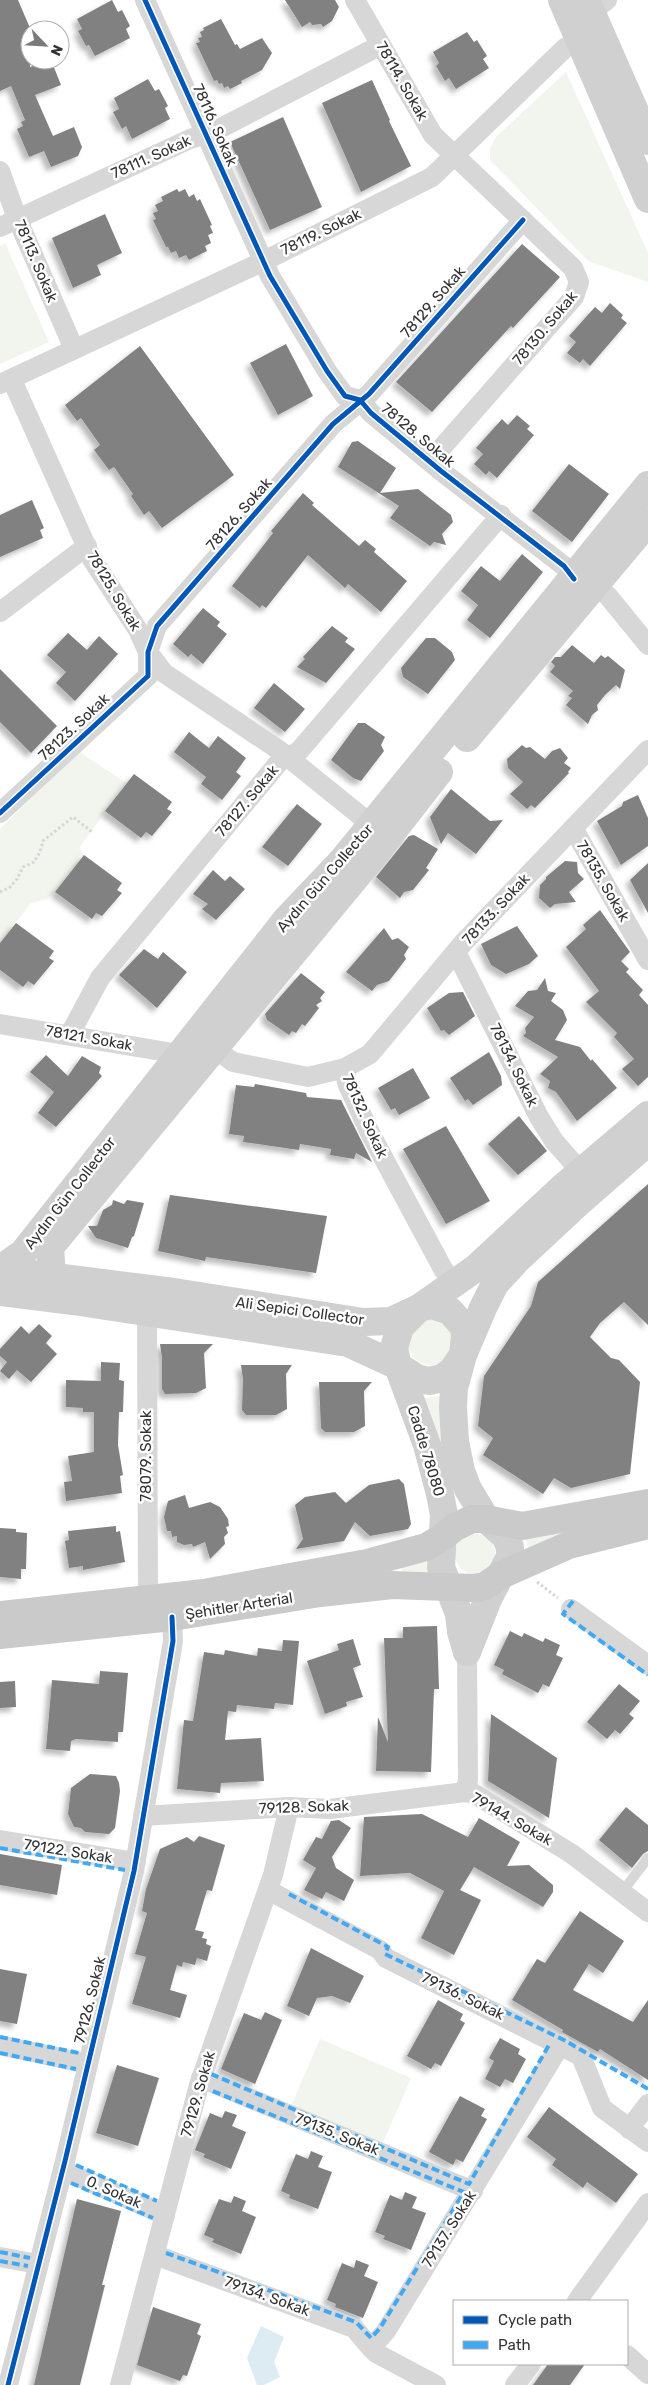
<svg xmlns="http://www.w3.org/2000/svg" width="648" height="2385" font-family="Rubik,sans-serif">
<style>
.green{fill:#f1f5ed}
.water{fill:#ddebf3}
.building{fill:#818181;filter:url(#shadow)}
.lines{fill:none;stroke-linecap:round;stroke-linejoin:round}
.path{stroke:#d6d6d6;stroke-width:3;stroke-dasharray:2.5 2.5;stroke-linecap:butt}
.lane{stroke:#d7d7d7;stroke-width:10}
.street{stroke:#d7d7d7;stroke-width:20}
.secondary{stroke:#d0d0d0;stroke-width:28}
.primary{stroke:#cacaca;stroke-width:28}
.quiet{stroke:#3fa9f5;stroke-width:4;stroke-dasharray:8 4;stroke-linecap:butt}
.cycleway-casing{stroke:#fff;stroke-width:8}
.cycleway{stroke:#0057b8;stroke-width:5}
.labels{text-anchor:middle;stroke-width:5;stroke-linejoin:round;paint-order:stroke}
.street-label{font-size:15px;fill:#333;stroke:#fff}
</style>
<defs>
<filter id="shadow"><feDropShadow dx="-4.5" dy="4.5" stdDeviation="2.5" flood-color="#0004"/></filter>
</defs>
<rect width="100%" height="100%" fill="#fff"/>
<g class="green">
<polygon points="566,72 648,253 648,282 588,261 490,160 490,149 496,137"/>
<polygon points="5,243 49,342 0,364 0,246"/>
<polygon points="78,751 126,783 79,848 84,855 55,892 47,899 31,903 0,943 0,829"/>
<circle cx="431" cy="1342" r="23"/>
<polygon points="442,1396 457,1489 450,1493 420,1398"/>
<polygon points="564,1528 566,1538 528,1550 526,1538"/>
<circle cx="475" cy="1554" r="20"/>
<polygon points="427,1557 428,1569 431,1574 403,1574 401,1564"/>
<polygon points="320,2039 411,2078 382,2145 291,2106"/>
</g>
<polygon class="water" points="261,2326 284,2337 274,2362 280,2377 264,2385 257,2385 247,2358"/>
<g class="building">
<polygon points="0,0 18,0 30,28 30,67 51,60 61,85 35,95 53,136 74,127 82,147 78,156 51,167 44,151 29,157 17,129 23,126 21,122 25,120 11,86 0,91"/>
<polygon points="112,0 118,12 122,10 130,26 126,29 130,38 95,56 89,45 86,46 78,31 82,29 77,19"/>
<polygon points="285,0 335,0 339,7 332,21 323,27 321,24 312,25 310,22 302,27"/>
<polygon points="221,19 235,45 237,44 240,49 262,38 272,53 262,70 241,81 242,83 230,89 228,86 224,88 222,83 219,84 217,80 214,81 196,43 200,42 198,38 202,37 200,32 204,30 203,28"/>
<polygon points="467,32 474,42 477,40 487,56 483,59 489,68 456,89 449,78 445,81 436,66 439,63 433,52"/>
<polygon points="148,79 155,91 159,89 168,106 165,108 170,119 132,139 126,126 122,129 113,112 119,109 114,98"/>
<polygon points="372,80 390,120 389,121 411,166 361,192 322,103"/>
<polygon points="283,117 322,207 270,230 230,142"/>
<polygon points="177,189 179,192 185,189 189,197 194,194 197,201 200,199 212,225 210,226 213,233 208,235 211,243 205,246 207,251 189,260 186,255 179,258 176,251 171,253 168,247 166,247 153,220 156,219 153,213 158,211 155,205 163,201 161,197"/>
<polygon points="105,214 122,253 97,265 101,275 73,288 52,238"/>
<polygon points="522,244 560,277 513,328 511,326 432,412 396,382"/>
<polygon points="610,303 623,315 621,318 627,323 590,366 583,359 580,363 567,353 576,342 569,336 595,307 602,313"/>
<polygon points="286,344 313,396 278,415 250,363"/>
<polygon points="140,346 234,475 162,528 149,511 144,515 131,496 133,494 114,467 109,470 94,450 100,445 81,418 77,421 65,405"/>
<polygon points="517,415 530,426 527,429 534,435 497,478 489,471 486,475 474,464 483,454 476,448 502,419 508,425"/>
<polygon points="358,441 396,468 380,493 418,489 451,515 453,522 442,534 446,545 434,542 430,546 390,518 399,506 338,467 352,442"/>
<polygon points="569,464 609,494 572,542 532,511"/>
<polygon points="303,493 314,503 312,505 359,546 365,540 376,549 374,552 407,581 381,612 348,584 345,588 308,555 266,608 262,605 260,608 232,586 273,533 271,531"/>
<polygon points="32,500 44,528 40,530 43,538 0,557 0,515"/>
<polygon points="522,554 543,572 490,638 467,620 478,605 461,591 481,566 500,581"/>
<polygon points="203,608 220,622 217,626 227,634 203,664 191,654 188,657 173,644"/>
<polygon points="332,626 348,638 345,642 355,649 326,683 297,667 305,659 303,657"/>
<polygon points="68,633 87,650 99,636 118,654 75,701 56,683 66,672 47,655"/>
<polygon points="426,638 435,638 452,652 455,660 428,694 403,677 401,668"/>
<polygon points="572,645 594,663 601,655 605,658 608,656 625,670 620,689 616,685 605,695 597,705 598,710 592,715 588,724 566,705 572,698 568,696 573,691 550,672 555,666 551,662 555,657 561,657"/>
<polygon points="0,669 57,726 31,753 0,722"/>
<polygon points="274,683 305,709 285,732 254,708"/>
<polygon points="358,723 365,723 385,737 381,745 384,751 361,781 353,778 331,760"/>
<polygon points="189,732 209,748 218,736 246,758 236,772 241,776 222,800 201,784 206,777 174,752"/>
<polygon points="522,745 526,748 530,747 545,759 552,751 560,748 568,758 564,763 571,768 568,772 569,773 535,808 531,805 527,809 510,794 523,782 508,768 507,759"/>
<polygon points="134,774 172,802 167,809 172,812 152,836 146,832 141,838 105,811"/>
<polygon points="451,789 490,821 503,820 476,854 448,833 441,844 430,817"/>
<polygon points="638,795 648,818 648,846 621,865 597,821 622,806 623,802"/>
<polygon points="297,804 322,824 288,866 262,847"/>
<polygon points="414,835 438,849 426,868 429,870 413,890 404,892 400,898 376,877 409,836"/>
<polygon points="84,855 122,883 117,890 122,893 102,916 96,913 92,919 55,892"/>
<polygon points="565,861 577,862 578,873 584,879 569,892 576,902 555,904 550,908 539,898 540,885 546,879 546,877"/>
<polygon points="648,863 648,913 630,880"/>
<polygon points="213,870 225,881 230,876 245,889 216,920 202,909 208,904 193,894"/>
<polygon points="600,910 630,952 621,961 629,969 626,972 643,990 639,995 648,1005 648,1077 638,1086 622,1069 634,1059 614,1037 617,1033 586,1002 599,991 566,947 586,929 583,925"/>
<polygon points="16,923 54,951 49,958 54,961 34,985 28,981 23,987 0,970 0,943"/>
<polygon points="517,926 538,956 529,964 506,974 491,965 481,944"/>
<polygon points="384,928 392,940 398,938 409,947 404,955 406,959 389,981 377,985 372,991 346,972"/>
<polygon points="144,949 158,959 163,952 187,972 157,1008 119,975"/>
<polygon points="301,973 325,992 320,998 322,1001 316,1005 319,1008 305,1026 302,1024 296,1033 292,1031 289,1035 267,1020 265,1014"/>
<polygon points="545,978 548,991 556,993 551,1001 563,1010 567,1020 555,1040 580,1047 591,1061 592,1059 617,1088 577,1121 556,1092 548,1088 550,1081 540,1074 558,1057 523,1036 526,1033 525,1028 534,1017 515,1006 528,991 537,990"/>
<polygon points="463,992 475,1016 449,1035 444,1030 441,1031 427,1008 449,993"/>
<polygon points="489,1052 501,1076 502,1085 473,1105 468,1099 465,1101 450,1078"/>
<polygon points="46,1055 68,1076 82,1056 101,1067 99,1073 102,1076 56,1127 38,1113 54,1092 30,1072"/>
<polygon points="413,1068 430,1098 399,1115 395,1108 391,1110 378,1088"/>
<polygon points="255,1084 306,1093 307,1097 341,1100 372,1162 356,1153 354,1159 330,1155 331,1149 300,1144 299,1150 243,1142 244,1136 229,1134 236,1085 254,1087"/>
<polygon points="519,1116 547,1151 518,1175 488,1144"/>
<polygon points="446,1126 490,1201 446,1224 403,1149"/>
<polygon points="648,1184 648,1325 624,1302 600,1323 590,1337 611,1358 619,1360 640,1382 630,1474 571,1488 554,1478 543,1494 483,1455 493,1438 478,1426 484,1376 531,1306 538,1282"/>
<polygon points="170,1195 327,1216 316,1273 206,1257 205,1261 158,1251"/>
<polygon points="113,1200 124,1204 127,1200 144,1203 134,1236 132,1237 128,1248 96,1238 88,1226 97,1226 103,1210 112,1205"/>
<polygon points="39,1324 52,1336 46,1343 57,1354 31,1382 17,1370 9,1379 0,1371 7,1362 0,1356 0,1349 21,1326 29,1334"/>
<polygon points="160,1344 213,1344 204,1353 206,1388 196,1393 165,1394 162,1389 162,1358"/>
<polygon points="101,1362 120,1363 119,1380 124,1381 123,1412 119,1412 118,1445 123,1475 120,1476 122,1493 66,1501 64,1482 72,1481 68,1456 94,1452 94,1412 83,1412 83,1408 66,1407 66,1380 101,1381"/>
<polygon points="241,1365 292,1365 286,1374 287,1409 276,1415 246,1415 242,1410 243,1379"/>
<polygon points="319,1382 372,1382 364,1391 365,1426 354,1432 325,1432 321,1428"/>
<polygon points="399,1479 404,1484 411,1524 408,1529 370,1536 355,1522 344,1541 296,1549 303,1539 295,1505 305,1497 335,1492 346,1503 369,1485"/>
<polygon points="185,1495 189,1508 210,1502 220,1507 228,1519 229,1526 226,1527 228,1533 224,1537 225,1544 210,1559 205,1542 193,1547 192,1544 184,1545 177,1542 177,1536 172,1537 171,1531 167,1531 164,1517 168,1501"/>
<polygon points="116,1526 116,1532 120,1531 125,1562 83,1570 83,1566 69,1568 65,1541 69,1540 68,1531"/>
<polygon points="0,1528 16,1529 16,1532 27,1533 26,1569 21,1569 21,1579 0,1577"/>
<polygon points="437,1626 439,1689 434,1689 431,1772 376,1771 378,1717 388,1742 384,1638 403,1638 403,1627"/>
<polygon points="510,1631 522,1637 524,1633 543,1642 545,1638 560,1645 556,1655 563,1658 549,1687 543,1684 538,1693 502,1674 504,1670 494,1665"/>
<polygon points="353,1639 361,1665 353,1668 363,1697 346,1702 347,1706 325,1714 307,1661 339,1650 337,1644"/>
<polygon points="283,1640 299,1641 293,1705 275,1703 274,1709 237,1705 236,1712 228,1711 225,1740 261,1738 264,1781 221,1783 220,1793 177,1789 184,1720 193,1721 204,1652 224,1655 225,1650 257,1656 258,1648 282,1651"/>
<polygon points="100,1671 128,1673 123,1732 118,1732 118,1742 76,1739 71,1741 70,1751 46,1749 52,1680 99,1684"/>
<polygon points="15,1681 16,1707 0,1708 0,1682"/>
<polygon points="619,1684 640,1701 629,1714 634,1718 620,1734 615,1730 607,1739 587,1722"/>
<polygon points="491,1714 557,1758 549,1818 488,1781"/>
<polygon points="90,1774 116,1776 119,1783 120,1791 115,1828 109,1834 85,1832 81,1828 74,1827 68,1814 71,1788"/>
<polygon points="626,1807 648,1825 648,1851 643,1854 632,1868 599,1840"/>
<polygon points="422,1814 468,1837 479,1818 520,1842 507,1866 529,1865 553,1885 553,1892 543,1907 474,1867 460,1890 481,1900 454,1955 421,1938 444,1891 410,1873 360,1876 364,1817"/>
<polygon points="339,1820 351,1828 332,1857 336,1868 354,1880 344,1901 326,1892 322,1899 304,1890 316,1868 303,1860 316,1837 322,1839 331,1821"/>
<polygon points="199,1836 225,1845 212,1891 207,1890 195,1930 204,1932 202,1938 207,1939 206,1944 211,1946 207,1961 197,1958 195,1965 183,1962 182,1967 177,1965 170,1990 187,1995 180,2018 132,2004 146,1957 135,1954 147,1913 142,1911 146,1889 160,1849 187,1837 194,1842"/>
<polygon points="0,1854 62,1865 57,1895 0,1885"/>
<polygon points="580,1911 624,1941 603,1973 589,1964 573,1990 633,2022 648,2000 648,2080 600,2049 598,2052 562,2032 563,2030 512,2000 537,1959 545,1963"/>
<polygon points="311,1948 364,1976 350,2003 332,1996 317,1998 309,2016 287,2006"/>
<polygon points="0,1969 27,1974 17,2024 0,2021"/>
<polygon points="438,2000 463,2014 460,2020 465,2023 441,2066 435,2063 431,2069 407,2056"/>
<polygon points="265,2012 282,2020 255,2084 221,2069 244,2013 261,2020"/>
<polygon points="500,2038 520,2049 518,2054 526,2059 513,2083 505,2079 500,2087 485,2079 494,2061 489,2058"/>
<polygon points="117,2065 159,2078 138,2146 96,2133"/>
<polygon points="460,2096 485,2109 481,2116 487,2119 463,2162 456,2159 453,2165 429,2152"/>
<polygon points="549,2107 638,2174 616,2203 587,2182 583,2188 552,2165 556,2159 527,2137"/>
<polygon points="225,2111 237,2115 232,2126 246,2132 231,2169 203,2157 205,2154 195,2150 210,2113 222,2118"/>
<polygon points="311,2151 323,2156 318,2167 332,2172 318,2209 289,2198 290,2195 281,2191 296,2154 308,2159"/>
<polygon points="405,2192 417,2197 412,2208 426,2213 411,2250 383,2239 385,2236 375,2232 390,2195 402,2200"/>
<polygon points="234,2196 246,2201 242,2211 256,2217 241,2254 212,2242 214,2239 204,2235 219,2199 231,2203"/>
<polygon points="77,2199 121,2211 102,2285 105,2285 80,2385 34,2385"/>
<polygon points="356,2260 369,2265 364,2276 378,2282 363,2318 335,2307 336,2304 327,2300 342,2263 354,2268"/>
<polygon points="153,2307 201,2324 197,2334 201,2336 187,2376 183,2375 180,2381 137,2365"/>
<polygon points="548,2364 585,2364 570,2385 533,2385"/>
</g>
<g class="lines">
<g class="path">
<polyline points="0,892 9,888 17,879 23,867 34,862 40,852 43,841 73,817 92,832"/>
<polyline points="537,1582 558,1598"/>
</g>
<polyline class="lane" points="622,1892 648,1858"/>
<g class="street">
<polyline points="145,0 270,276 327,371 345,396 360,400 371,413 441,471 564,566 574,579"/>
<polyline points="355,0 433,135 573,268 579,282 574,297 430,461"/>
<polyline points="591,12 607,0"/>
<polyline points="0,171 17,218 74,349"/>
<polyline points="0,227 190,139 217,130 381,45"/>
<polyline points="12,380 92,559 138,630 148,652 164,673 279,750 362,817 375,821"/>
<polyline points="0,384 264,261 432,177 565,48 579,42"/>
<polyline points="594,585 608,596 648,645"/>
<polyline points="0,612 87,546"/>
<polyline points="0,813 148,676 148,652 157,626 333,424 369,394 523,220"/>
<polyline points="573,828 648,960"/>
<polyline points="456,952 539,1117 554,1141 581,1172"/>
<polyline points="0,1024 179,1054"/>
<polyline points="70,1034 100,978 280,761 299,751 501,515"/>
<polyline points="214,1048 233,1062 308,1077 345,1068 347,1083 370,1133 443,1269 454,1283"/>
<polyline points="345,1068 370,1054 464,942 648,750"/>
<polyline points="147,1312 148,1600"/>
<polyline points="571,1609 648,1665"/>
<polyline points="467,1652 468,1780 465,1792 473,1793 572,1854 648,1912"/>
<polyline points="143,1816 289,1807 330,1809 465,1792"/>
<polyline points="0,1840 136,1862"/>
<polyline points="268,1890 380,1950 386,1958 581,2056 602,2108 648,2142"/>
<polyline points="0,2045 88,2064"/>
<polyline points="201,2078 473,2191"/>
<polyline points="629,2129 648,2104"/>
<polyline points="63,2170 165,2215"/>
<polyline points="155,2255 354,2328 371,2348"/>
<polyline points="0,2257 38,2264"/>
<polyline points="577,2301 648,2203"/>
<polyline points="627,2355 648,2374"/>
<polyline points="8,2385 65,2161 134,1871 173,1641 172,1617"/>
<polyline points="120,2385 199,2085 273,1875 289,1807"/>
<polyline points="436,2385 376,2353 371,2348 386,2331 561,2044"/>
<polyline points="515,2385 531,2364"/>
</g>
<g class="secondary">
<polyline points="562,0 648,199"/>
<polyline points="586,0 648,141"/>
<polyline points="467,738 648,522"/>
<polyline points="0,1269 23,1253 286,920 341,862 648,485"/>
<polyline points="0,1270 174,1292 363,1322 391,1321 419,1308 476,1268 562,1188 648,1115"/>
<polyline points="52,1276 50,1247 380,848 439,772"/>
<polyline points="0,1292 73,1301 348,1343 398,1366 417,1378 429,1381 442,1378 452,1371 463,1355 465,1337 464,1327 450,1311 431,1305 419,1308 400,1327 394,1348 398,1366 427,1445 440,1494 444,1515 441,1567 459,1614 461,1632 467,1652"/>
<polyline points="467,1652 488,1599 510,1557 510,1547 505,1536 486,1519 468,1489 461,1471 455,1441 453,1407 454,1388 463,1355 483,1308 495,1284 518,1259 577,1204 648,1142"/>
</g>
<g class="primary">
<polyline points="0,1615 204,1593 367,1563 426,1547 443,1537 455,1527 472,1519 486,1519 522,1526 648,1503"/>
<polyline points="0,1635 172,1617 320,1593 392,1585 474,1588 485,1586 501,1575 569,1545 648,1525"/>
</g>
<g class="quiet">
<polyline points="573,1601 563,1614 648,1675"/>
<polyline points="0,1848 125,1870"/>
<polyline points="289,1894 388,1947 385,1954 564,2040 648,2089"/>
<polyline points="0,2037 79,2053"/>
<polyline points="0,2053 76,2069"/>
<polyline points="211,2074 469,2184 549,2045"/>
<polyline points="76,2165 157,2201"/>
<polyline points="71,2183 153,2218"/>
<polyline points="0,2252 30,2258"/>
<polyline points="166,2253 356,2322 371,2338 380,2328 464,2192 210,2090"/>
<polyline points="0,2261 28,2266"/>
</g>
<defs>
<g id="cycleway">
<polyline points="145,0 270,276 327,371 345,396 360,400 371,413 441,471 564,566 574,579"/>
<polyline points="0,813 148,676 148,652 157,626 333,424 369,394 523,220"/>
<polyline points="8,2385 65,2161 134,1871 173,1641 172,1617"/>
</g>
</defs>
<use href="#cycleway" class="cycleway-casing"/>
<use href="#cycleway" class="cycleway"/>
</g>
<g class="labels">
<g class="street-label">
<text transform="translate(402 81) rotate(60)" y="5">78114. Sokak</text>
<text transform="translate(215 125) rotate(66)" y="5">78116. Sokak</text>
<text transform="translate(151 157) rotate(-24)" y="5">78111. Sokak</text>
<text transform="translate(321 232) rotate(-26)" y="5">78119. Sokak</text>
<text transform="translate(36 261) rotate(67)" y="5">78113. Sokak</text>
<text transform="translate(433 302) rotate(-49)" y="5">78129. Sokak</text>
<text transform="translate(545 328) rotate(-50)" y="5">78130. Sokak</text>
<text transform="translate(418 435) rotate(40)" y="5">78128. Sokak</text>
<text transform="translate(239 514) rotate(-49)" y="5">78126. Sokak</text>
<text transform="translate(114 591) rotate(59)" y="5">78125. Sokak</text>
<text transform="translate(74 727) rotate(-43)" y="5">78123. Sokak</text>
<text transform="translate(247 801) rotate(-50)" y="5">78127. Sokak</text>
<text transform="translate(325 878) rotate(-49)" y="5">Aydın Gün Collector</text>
<text transform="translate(603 881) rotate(60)" y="5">78135. Sokak</text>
<text transform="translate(496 909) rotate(-47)" y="5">78133. Sokak</text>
<text transform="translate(89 1038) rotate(10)" y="5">78121. Sokak</text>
<text transform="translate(514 1065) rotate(64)" y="5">78134. Sokak</text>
<text transform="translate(365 1116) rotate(66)" y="5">78132. Sokak</text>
<text transform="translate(70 1193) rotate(-52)" y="5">Aydın Gün Collector</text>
<text transform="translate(300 1311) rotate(8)" y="5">Ali Sepici Collector</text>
<text transform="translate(426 1451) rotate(73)" y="5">Cadde 78080</text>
<text transform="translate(146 1456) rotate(-90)" y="5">78079. Sokak</text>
<text transform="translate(239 1606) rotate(-9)" y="5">Şehitler Arterial</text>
<text transform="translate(304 1807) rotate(-2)" y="5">79128. Sokak</text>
<text transform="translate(512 1819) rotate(30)" y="5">79144. Sokak</text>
<text transform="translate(68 1851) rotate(9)" y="5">79122. Sokak</text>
<text transform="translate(463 1996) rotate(26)" y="5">79136. Sokak</text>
<text transform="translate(90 2000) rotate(-76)" y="5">79126. Sokak</text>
<text transform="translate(198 2094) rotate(-74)" y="5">79129. Sokak</text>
<text transform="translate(337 2134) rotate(22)" y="5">79135. Sokak</text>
<text transform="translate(114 2192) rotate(24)" y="5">0. Sokak</text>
<text transform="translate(449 2229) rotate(-58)" y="5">79137. Sokak</text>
<text transform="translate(267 2296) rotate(20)" y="5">79134. Sokak</text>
</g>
</g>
<rect x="453" y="2300" width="175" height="65" fill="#ffffff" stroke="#adadad"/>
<rect x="463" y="2316" width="25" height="8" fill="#0057b8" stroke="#adadad"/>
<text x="498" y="2325" font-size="15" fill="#333333">Cycle path</text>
<rect x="463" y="2341" width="25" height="8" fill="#3fa9f5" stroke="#adadad"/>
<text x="498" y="2350" font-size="15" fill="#333333">Path</text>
<g transform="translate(45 45) rotate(115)"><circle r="24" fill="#ffffff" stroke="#adadad"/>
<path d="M0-4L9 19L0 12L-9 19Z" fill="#7a7a7a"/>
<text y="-8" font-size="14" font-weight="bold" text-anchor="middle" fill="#333333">N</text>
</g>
</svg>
